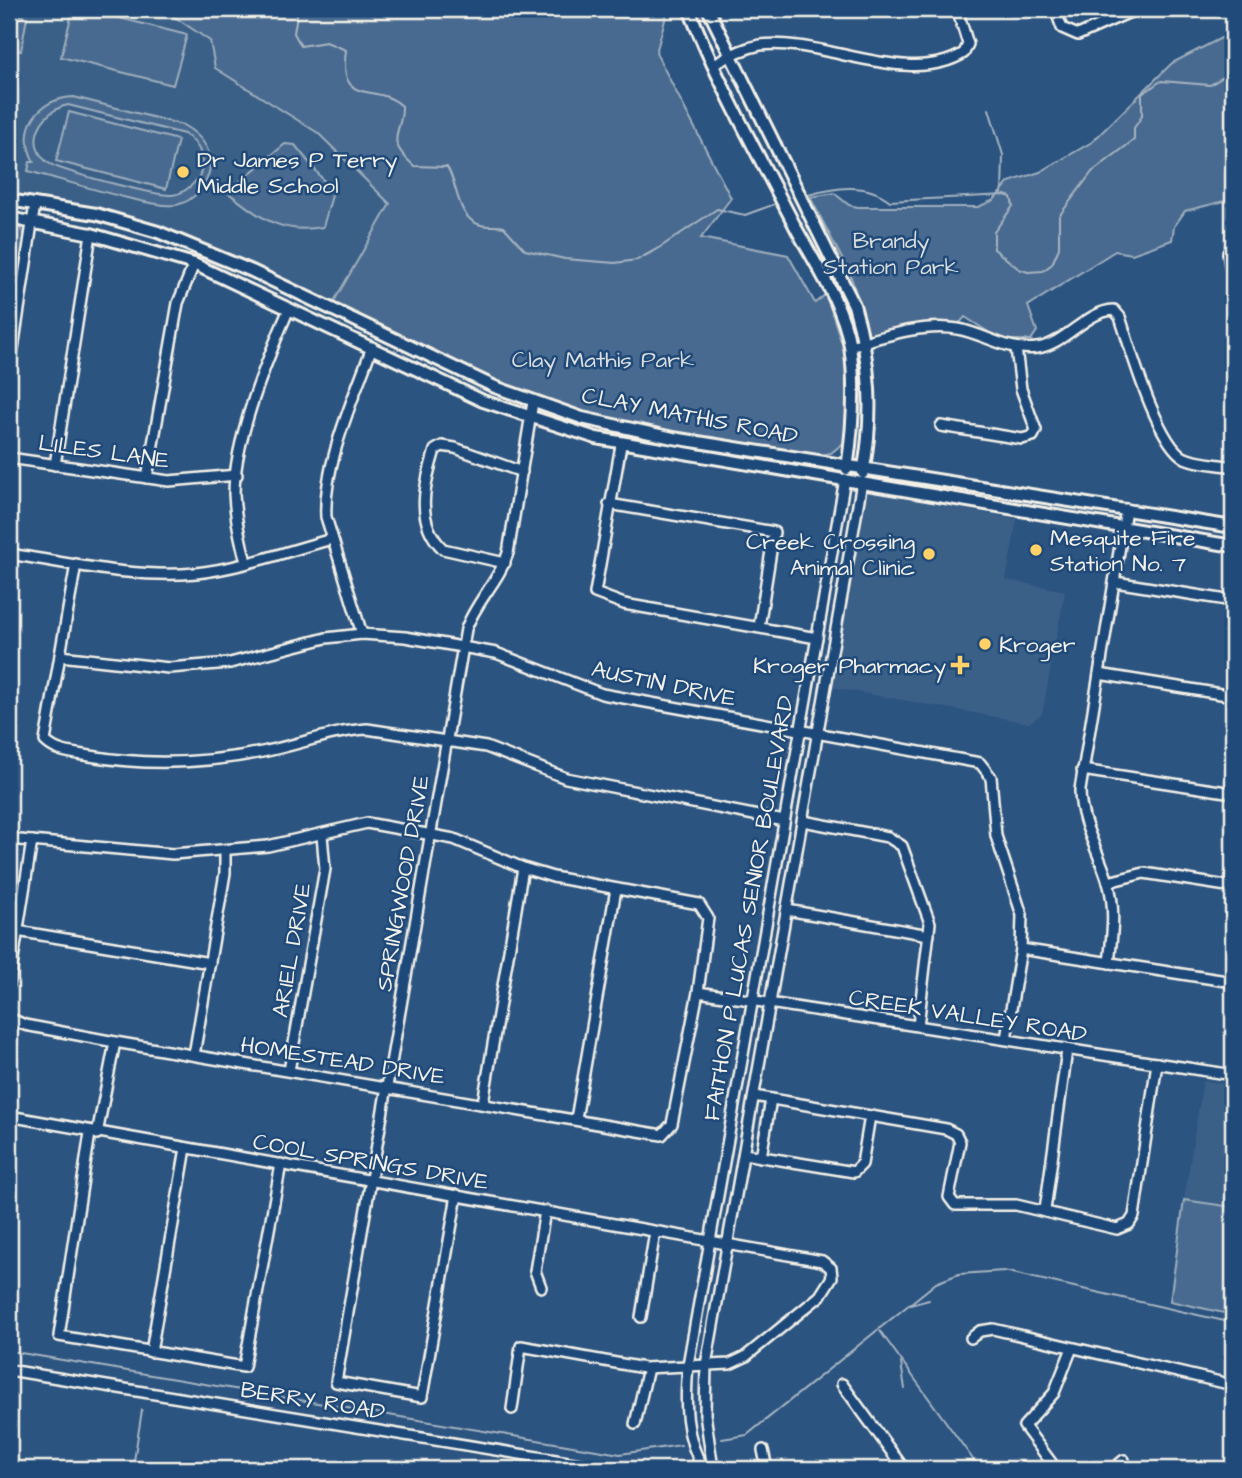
<svg xmlns="http://www.w3.org/2000/svg" width="1242" height="1478" font-family="'Architects Daughter',sans-serif">
<style>
.built{fill:#3b6088}
.green{fill:#496b90;stroke:#9eaebc;stroke-width:2;fill-rule:evenodd}
.lines{fill:none;stroke-linecap:round;stroke-linejoin:round}
.stream{stroke:#a7b4c0;stroke-width:2}
.minor-casing{stroke:#f4f1e8;stroke-width:14}
.major-casing{stroke:#f4f1e8;stroke-width:16}
.minor{stroke:#1f4a7a;stroke-width:9}
.major{stroke:#1f4a7a;stroke-width:10}
.poi-dot{fill:#ffd166;stroke:#1f4a7a;stroke-width:2.5}
.labels{text-anchor:middle;stroke-width:5;stroke-linejoin:round;paint-order:stroke}
.poi-label{font-size:23px;fill:#f4f1e8;stroke:#1f4a7a;text-anchor:start}
.park-label{font-size:23px;fill:#dadddb;stroke:#1f4a7a}
.street-label{font-size:23px;fill:#f4f1e8;stroke:#1f4a7a}
</style>
<rect width="100%" height="100%" fill="#2c5481"/>
<filter id="ink" filterUnits="userSpaceOnUse"><feTurbulence type="fractalNoise" baseFrequency=".0143" numOctaves="2"/><feDisplacementMap in="SourceGraphic" scale="14" xChannelSelector="R" yChannelSelector="G"/><feConvolveMatrix kernelMatrix="1 2 1 2 8 2 1 2 1" color-interpolation-filters="sRGB"/></filter>
<g filter="url(#ink)">
<g class="built">
<polygon points="9,9 163,9 210,41 215,68 318,133 390,204 333,303 224,252 165,230 107,213 9,194 9,149 22,75 9,71"/>
<polygon points="867,492 1017,519 1006,580 1065,591 1042,714 1029,723 831,687"/>
<polygon points="1203,1081 1233,1085 1233,1207 1184,1200"/>
</g>
<g class="green">
<polygon points="73,9 84,9 187,35 173,85 61,57"/>
<path d="M163,9H668L656,53L731,198L701,238L788,255L815,303L826,294L848,363L846,441L831,453L815,456C724,441 626,434 539,401C468,375 400,339 333,303L390,204L318,133L215,68L210,41Z"/>
<polygon points="9,14 27,17 21,51 9,49"/>
<polygon points="1233,32 1233,199 1185,211 1174,227 1172,240 1132,254 1115,251 1028,306 1037,331 1031,340 1001,340 965,317 957,326 870,338 850,274 810,197 834,193 849,205 858,207 978,207 994,200 1009,182 1040,172 1092,142 1172,63"/>
<path d="M74,97L183,125C199,134 212,147 210,167C208,185 193,202 176,205C153,209 57,178 28,171L30,162H34C16,129 38,98 74,97ZM68,105L184,134C201,144 206,160 199,177C192,186 184,194 172,195C157,196 58,171 47,162C24,142 42,110 68,105Z"/>
<polygon points="69,112 178,140 166,189 56,161"/>
<path d="M285,144L295,145L333,192L323,227C279,235 259,216 227,192Z"/>
<polygon points="9,225 19,227 27,238 10,334"/>
<polygon points="1184,1200 1233,1207 1233,1315 1170,1301"/>
</g>
<g class="lines">
<g class="stream">
<path d="M298,9L294,33L301,46L326,42L346,50C338,109 375,81 402,106C403,135 382,137 414,166L447,167C458,183 456,219 481,225C488,227 496,225 504,227L525,250L565,259L615,263L637,260L659,248L717,209L745,215L778,203"/>
<polyline points="989,109 1003,155 1002,194"/>
<path d="M804,196C834,188 865,181 890,201L1005,195L1011,197L1013,206L994,232V249L1019,269L1028,272L1043,271L1052,264L1059,248V216L1092,172L1134,140V128L1142,116V94L1161,81L1210,85L1233,71"/>
<polyline points="910,1305 929,1300"/>
<polyline points="880,1331 980,1469"/>
<polyline points="9,1351 620,1454 681,1445"/>
<polyline points="901,1363 905,1389"/>
<polyline points="722,1439 747,1435 936,1283 959,1274 1004,1271 1233,1323"/>
<polyline points="137,1469 134,1461 142,1410"/>
</g>
<defs>
<g id="minor">
<polyline points="1055,9 1062,28 1078,35 1137,9"/>
<path d="M715,64C728,56 744,48 760,45C821,37 908,88 964,53L968,44L957,9"/>
<polyline points="1233,245 1228,253 1233,285"/>
<path d="M857,344C888,335 926,323 958,329C985,334 1008,352 1037,348C1066,344 1086,311 1114,310L1120,317C1130,347 1157,444 1185,458C1199,464 1219,464 1233,467"/>
<polyline points="9,375 35,204"/>
<polyline points="941,426 1022,439 1033,436 1036,430 1021,389 1016,348"/>
<polyline points="621,445 595,593 624,604 817,638"/>
<polyline points="9,458 169,481 237,475"/>
<polyline points="55,465 91,234"/>
<polyline points="147,478 178,303 194,264"/>
<polyline points="609,504 774,532 759,627"/>
<path d="M9,554C70,563 134,579 196,573C242,568 287,551 332,539"/>
<path d="M246,562C240,539 235,517 234,494C234,439 267,359 289,309"/>
<path d="M505,563L443,549C414,521 425,484 435,450L442,446L455,448L522,472"/>
<path d="M76,564L45,741C57,753 74,753 90,756C148,766 210,763 267,751C301,744 333,731 367,729L486,747L566,778L784,821"/>
<polyline points="1115,582 1233,601"/>
<path d="M362,634L326,517C323,465 354,397 372,347"/>
<polyline points="60,656 169,668 230,663 326,638 362,634 405,637 496,653 602,694 980,763 991,777 996,836 1022,915 1021,949 1006,1039"/>
<polyline points="1099,674 1233,696"/>
<polyline points="1082,770 1233,793"/>
<polyline points="803,821 888,837 902,846 930,923 918,1026"/>
<polyline points="9,839 173,854 268,846 367,823 454,839 523,868 553,877 699,904 708,918 698,992 672,1124 662,1135 115,1042 25,1025 9,1018"/>
<polyline points="1108,882 1144,873 1233,887"/>
<polyline points="787,910 929,935"/>
<polyline points="17,931 210,963"/>
<polyline points="1021,949 1233,982"/>
<path d="M1109,963C1112,936 1116,909 1108,882C1099,851 1080,823 1080,790L1126,509"/>
<polyline points="9,985 32,841"/>
<polyline points="698,992 1233,1075"/>
<polyline points="194,1055 225,873 225,851"/>
<polyline points="289,1071 325,869 322,835"/>
<polyline points="754,1096 946,1129 956,1134 960,1142 949,1197 955,1205 1016,1205 1117,1229 1129,1224 1134,1216 1157,1063"/>
<polyline points="483,1103 523,868"/>
<polyline points="9,1116 822,1261 831,1268 832,1277 820,1296 745,1357 730,1364 644,1368 521,1346 512,1409"/>
<polyline points="576,1119 616,889"/>
<polyline points="90,1133 59,1336 244,1367 281,1164"/>
<polyline points="97,1134 115,1042"/>
<polyline points="744,1154 854,1172 862,1164 870,1116"/>
<polyline points="761,1157 771,1099"/>
<path d="M457,1195L422,1397L336,1382L466,629C476,601 499,581 508,553L533,402"/>
<polyline points="1045,1210 1067,1050"/>
<polyline points="541,1287 535,1271 545,1211"/>
<polyline points="641,1317 655,1232"/>
<polyline points="971,1338 980,1331 993,1329 1233,1385"/>
<polyline points="151,1352 186,1148"/>
<polyline points="9,1370 611,1469"/>
<polyline points="842,1384 904,1469"/>
<polyline points="635,1424 648,1368"/>
<polyline points="763,1450 767,1469"/>
<polyline points="680,1469 707,1466"/>
<path d="M704,1469C684,1438 685,1401 688,1365L845,479"/>
<polyline points="713,1469 705,1414 706,1365 862,482"/>
<polyline points="1056,1469 1024,1426 1054,1393 1072,1348"/>
<polyline points="1113,1469 1124,1460"/>
</g>
<g id="major">
<path d="M689,9C718,84 760,158 797,230C817,266 843,305 850,346C856,387 853,428 847,469"/>
<path d="M708,9L854,305C871,362 874,415 863,473"/>
<polyline points="9,200 96,214 158,232 252,271 495,387 582,418 673,438 1233,527"/>
<polyline points="9,218 91,234 194,264 483,401 596,438 1233,546"/>
</g>
</defs>
<use href="#minor" class="minor-casing"/>
<use href="#major" class="major-casing"/>
<use href="#minor" class="minor"/>
<use href="#major" class="major"/>
</g>
</g>
<g class="poi-dot">
<circle cx="183" cy="172" r="7"/>
<circle cx="1036" cy="550" r="7"/>
<circle cx="929" cy="554" r="7"/>
<circle cx="985" cy="644" r="7"/>
<path d="M956.5 654.5h7v7h7v7h-7v7h-7v-7h-7v-7h7z"/>
</g>
<g class="labels">
<g class="poi-label">
<text x="197" y="167">Dr James P Terry<tspan x="197" dy="26">Middle School</tspan></text>
<text x="1050" y="545">Mesquite Fire<tspan x="1050" dy="26">Station No. 7</tspan></text>
<text x="915" y="549" text-anchor="end">Creek Crossing<tspan x="915" dy="26">Animal Clinic</tspan></text>
<text x="999" y="652">Kroger</text>
<text x="946" y="673" text-anchor="end">Kroger Pharmacy</text>
</g>
<g class="park-label">
<text x="891" y="248">Brandy<tspan x="891" dy="26">Station Park</tspan></text>
<text x="603" y="367">Clay Mathis Park</text>
</g>
<g class="street-label">
<text transform="translate(690 415) rotate(11)" y="8">CLAY MATHIS ROAD</text>
<text transform="translate(104 451) rotate(8)" y="8">LILES LANE</text>
<text transform="translate(664 683) rotate(12)" y="8">AUSTIN DRIVE</text>
<text transform="translate(402 883) rotate(-80)" y="8">SPRINGWOOD DRIVE</text>
<text transform="translate(748 908) rotate(-80)" y="8">FAITHON P LUCAS SENIOR BOULEVARD</text>
<text transform="translate(291 950) rotate(-80)" y="8">ARIEL DRIVE</text>
<text transform="translate(968 1015) rotate(9)" y="8">CREEK VALLEY ROAD</text>
<text transform="translate(343 1060) rotate(9)" y="8">HOMESTEAD DRIVE</text>
<text transform="translate(371 1161) rotate(10)" y="8">COOL SPRINGS DRIVE</text>
<text transform="translate(313 1400) rotate(9)" y="8">BERRY ROAD</text>
</g>
</g>
<rect width="1242" height="1478" fill="none" stroke="#1f4a7a" stroke-width="35"/>
<rect x="18" y="18" width="1207" height="1443" fill="none" stroke="#f4f1e8" stroke-width="2.5" filter="url(#ink)"/>
</svg>
